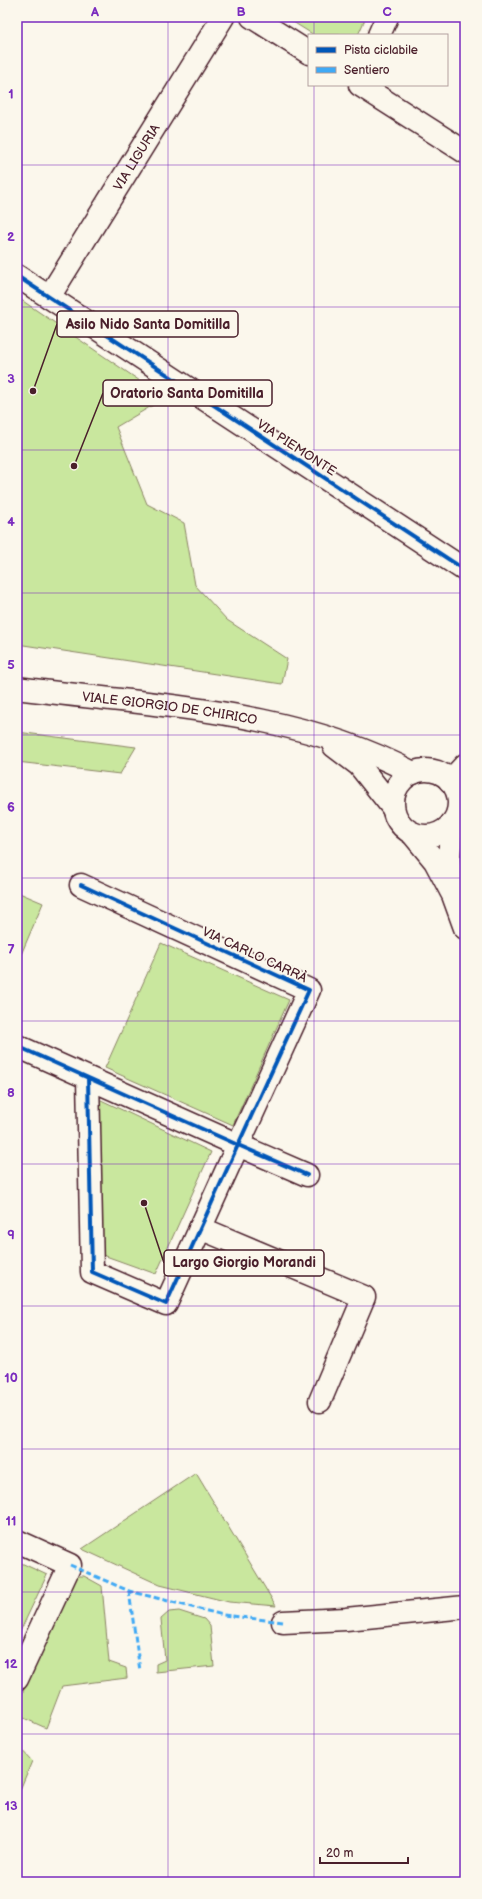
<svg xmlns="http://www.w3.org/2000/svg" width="482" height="1899" font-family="'Balsamiq Sans',sans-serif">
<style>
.green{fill:#c9e79e;stroke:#8a8364}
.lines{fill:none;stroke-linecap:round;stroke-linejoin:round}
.minor-casing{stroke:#4a1f2b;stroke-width:25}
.tertiary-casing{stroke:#4a1f2b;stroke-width:25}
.minor{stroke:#fbf7ec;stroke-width:22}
.tertiary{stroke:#fbf7ec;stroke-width:22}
.quiet{stroke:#3fa9f5;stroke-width:3;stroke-dasharray:6 3;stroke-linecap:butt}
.cycleway-casing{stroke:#fbf7ec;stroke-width:6}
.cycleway{stroke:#0057b8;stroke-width:4}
.grid{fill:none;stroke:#7b2cbf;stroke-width:1;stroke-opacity:0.55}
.labels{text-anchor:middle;stroke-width:4;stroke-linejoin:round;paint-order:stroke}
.street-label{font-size:13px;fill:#4a1f2b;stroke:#fbf7ec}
.leader{fill:none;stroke:#4a1f2b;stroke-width:1.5}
.callout-dot{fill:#4a1f2b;stroke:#fbf7ec;stroke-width:1.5}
.callout{fill:#fbf7ec;stroke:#4a1f2b;stroke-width:1.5}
.callout-label{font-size:14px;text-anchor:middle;font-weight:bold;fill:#4a1f2b}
.neatline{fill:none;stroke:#7b2cbf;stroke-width:1.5}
.grid-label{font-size:13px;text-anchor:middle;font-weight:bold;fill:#7b2cbf}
</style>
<rect width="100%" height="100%" fill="#fbf7ec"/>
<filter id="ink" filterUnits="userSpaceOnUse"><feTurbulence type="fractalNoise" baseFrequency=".025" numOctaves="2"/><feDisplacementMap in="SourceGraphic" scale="8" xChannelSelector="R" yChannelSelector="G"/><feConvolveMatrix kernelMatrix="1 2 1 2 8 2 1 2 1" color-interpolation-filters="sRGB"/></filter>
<g filter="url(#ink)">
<g class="green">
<polygon points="285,17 366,17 358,35 314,35"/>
<polygon points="17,297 165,398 116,427 147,504 184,523 195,585 227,620 287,659 282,684 17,644"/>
<polygon points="17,732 136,747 120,774 17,762"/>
<polygon points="17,892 43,903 17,964"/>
<polygon points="161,943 289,1000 233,1125 105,1068"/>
<polygon points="99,1099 211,1152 156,1274 103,1255"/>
<polygon points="196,1473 276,1606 229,1602 160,1585 82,1549"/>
<polygon points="17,1561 47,1575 17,1638"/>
<polygon points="76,1576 84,1576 102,1586 109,1662 126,1668 127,1678 62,1686 46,1728 17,1715 17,1705"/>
<polygon points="179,1611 204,1619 210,1626 214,1666 156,1672 156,1664 165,1660 161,1619 169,1612"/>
<polygon points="17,1745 32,1761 17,1797"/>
</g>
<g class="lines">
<defs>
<g id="minor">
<polyline points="252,17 309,53"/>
<polyline points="379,35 387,17"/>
<polyline points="360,85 465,152"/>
<polyline points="17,276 465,570"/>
<path id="s1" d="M49,297L223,17"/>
<polyline points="450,781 465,765"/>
<polyline points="81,885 309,990 238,1145 307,1175"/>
<polyline points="17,1046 238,1145 166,1304 92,1272 88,1078"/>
<polyline points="200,1228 364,1297 320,1401"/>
<polyline points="17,1541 70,1565 17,1679"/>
<polyline points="283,1622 346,1619 465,1607"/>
</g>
<g id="tertiary">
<path id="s2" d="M17,688C151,706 292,708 413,773"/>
<polyline points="334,746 359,765 393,808"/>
<circle cx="426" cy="803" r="33"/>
<polyline points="412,833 435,861 453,895 465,928"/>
<polyline points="452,884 449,858 452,823"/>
</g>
</defs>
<use href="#minor" class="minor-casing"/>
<use href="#tertiary" class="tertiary-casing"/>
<use href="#minor" class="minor"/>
<use href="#tertiary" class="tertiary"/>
<g class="quiet">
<polyline points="70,1565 129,1591 223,1615 283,1622"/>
<polyline points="129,1591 140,1671"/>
</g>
<defs>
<g id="cycleway">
<polyline points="17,276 465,570"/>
<polyline points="81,885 309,990 238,1145 307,1175"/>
<polyline points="17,1046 238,1145 166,1304 92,1272 88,1078"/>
</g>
</defs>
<use href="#cycleway" class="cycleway-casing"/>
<use href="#cycleway" class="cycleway"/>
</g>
</g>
<path class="grid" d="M168,17V1882M314,17V35M314,85V1882M17,165H465M17,307H465M17,450H465M17,593H465M17,735H465M17,878H465M17,1021H465M17,1164H465M17,1306H465M17,1449H465M17,1592H465M17,1734H465"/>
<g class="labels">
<g class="street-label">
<text dy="5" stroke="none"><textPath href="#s1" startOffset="165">VIA LIGURIA</textPath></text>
<text transform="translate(297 447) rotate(33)" y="5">VIA PIEMONTE</text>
<text dy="5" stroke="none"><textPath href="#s2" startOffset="154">VIALE GIORGIO DE CHIRICO</textPath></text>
<text transform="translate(255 954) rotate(25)" y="5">VIA CARLO CARRÀ</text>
</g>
</g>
<path class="leader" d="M33 391L57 324M74 466L103 393M144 1203L164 1263"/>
<g class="callout-dot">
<circle cx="33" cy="391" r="4"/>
<circle cx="74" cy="466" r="4"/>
<circle cx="144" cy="1203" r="4"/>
</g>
<g class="callout">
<rect x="57" y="311" width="181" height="26" rx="4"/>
<rect x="103" y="380" width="169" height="26" rx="4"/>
<rect x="164" y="1250" width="160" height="26" rx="4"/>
</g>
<g class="callout-label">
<text x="148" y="329">Asilo Nido Santa Domitilla</text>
<text x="187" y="398">Oratorio Santa Domitilla</text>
<text x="244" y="1267">Largo Giorgio Morandi</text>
</g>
<rect width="482" height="1899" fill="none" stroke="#fbf7ec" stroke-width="44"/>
<rect x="308" y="34" width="140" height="52" fill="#fbf7ec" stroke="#b4a19f"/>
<rect x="316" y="47" width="20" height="6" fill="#0057b8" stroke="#b4a19f"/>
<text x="344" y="54" font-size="12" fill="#4a1f2b">Pista ciclabile</text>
<rect x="316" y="67" width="20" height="6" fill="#3fa9f5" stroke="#b4a19f"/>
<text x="344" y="74" font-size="12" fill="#4a1f2b">Sentiero</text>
<path d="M320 1857v6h88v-6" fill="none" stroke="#4a1f2b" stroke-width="2"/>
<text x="326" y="1857" font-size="12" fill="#4a1f2b" stroke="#fbf7ec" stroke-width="3" paint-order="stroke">20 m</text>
<rect x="22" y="22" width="438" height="1855" class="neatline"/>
<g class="grid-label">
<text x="95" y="16">A</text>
<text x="241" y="16">B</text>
<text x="387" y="16">C</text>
<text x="11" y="98">1</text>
<text x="11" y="241">2</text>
<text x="11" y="383">3</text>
<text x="11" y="526">4</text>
<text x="11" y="669">5</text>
<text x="11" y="811">6</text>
<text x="11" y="954">7</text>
<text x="11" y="1097">8</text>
<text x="11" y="1239">9</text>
<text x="11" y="1382">10</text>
<text x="11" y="1525">11</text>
<text x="11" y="1668">12</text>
<text x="11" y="1810">13</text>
</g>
</svg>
